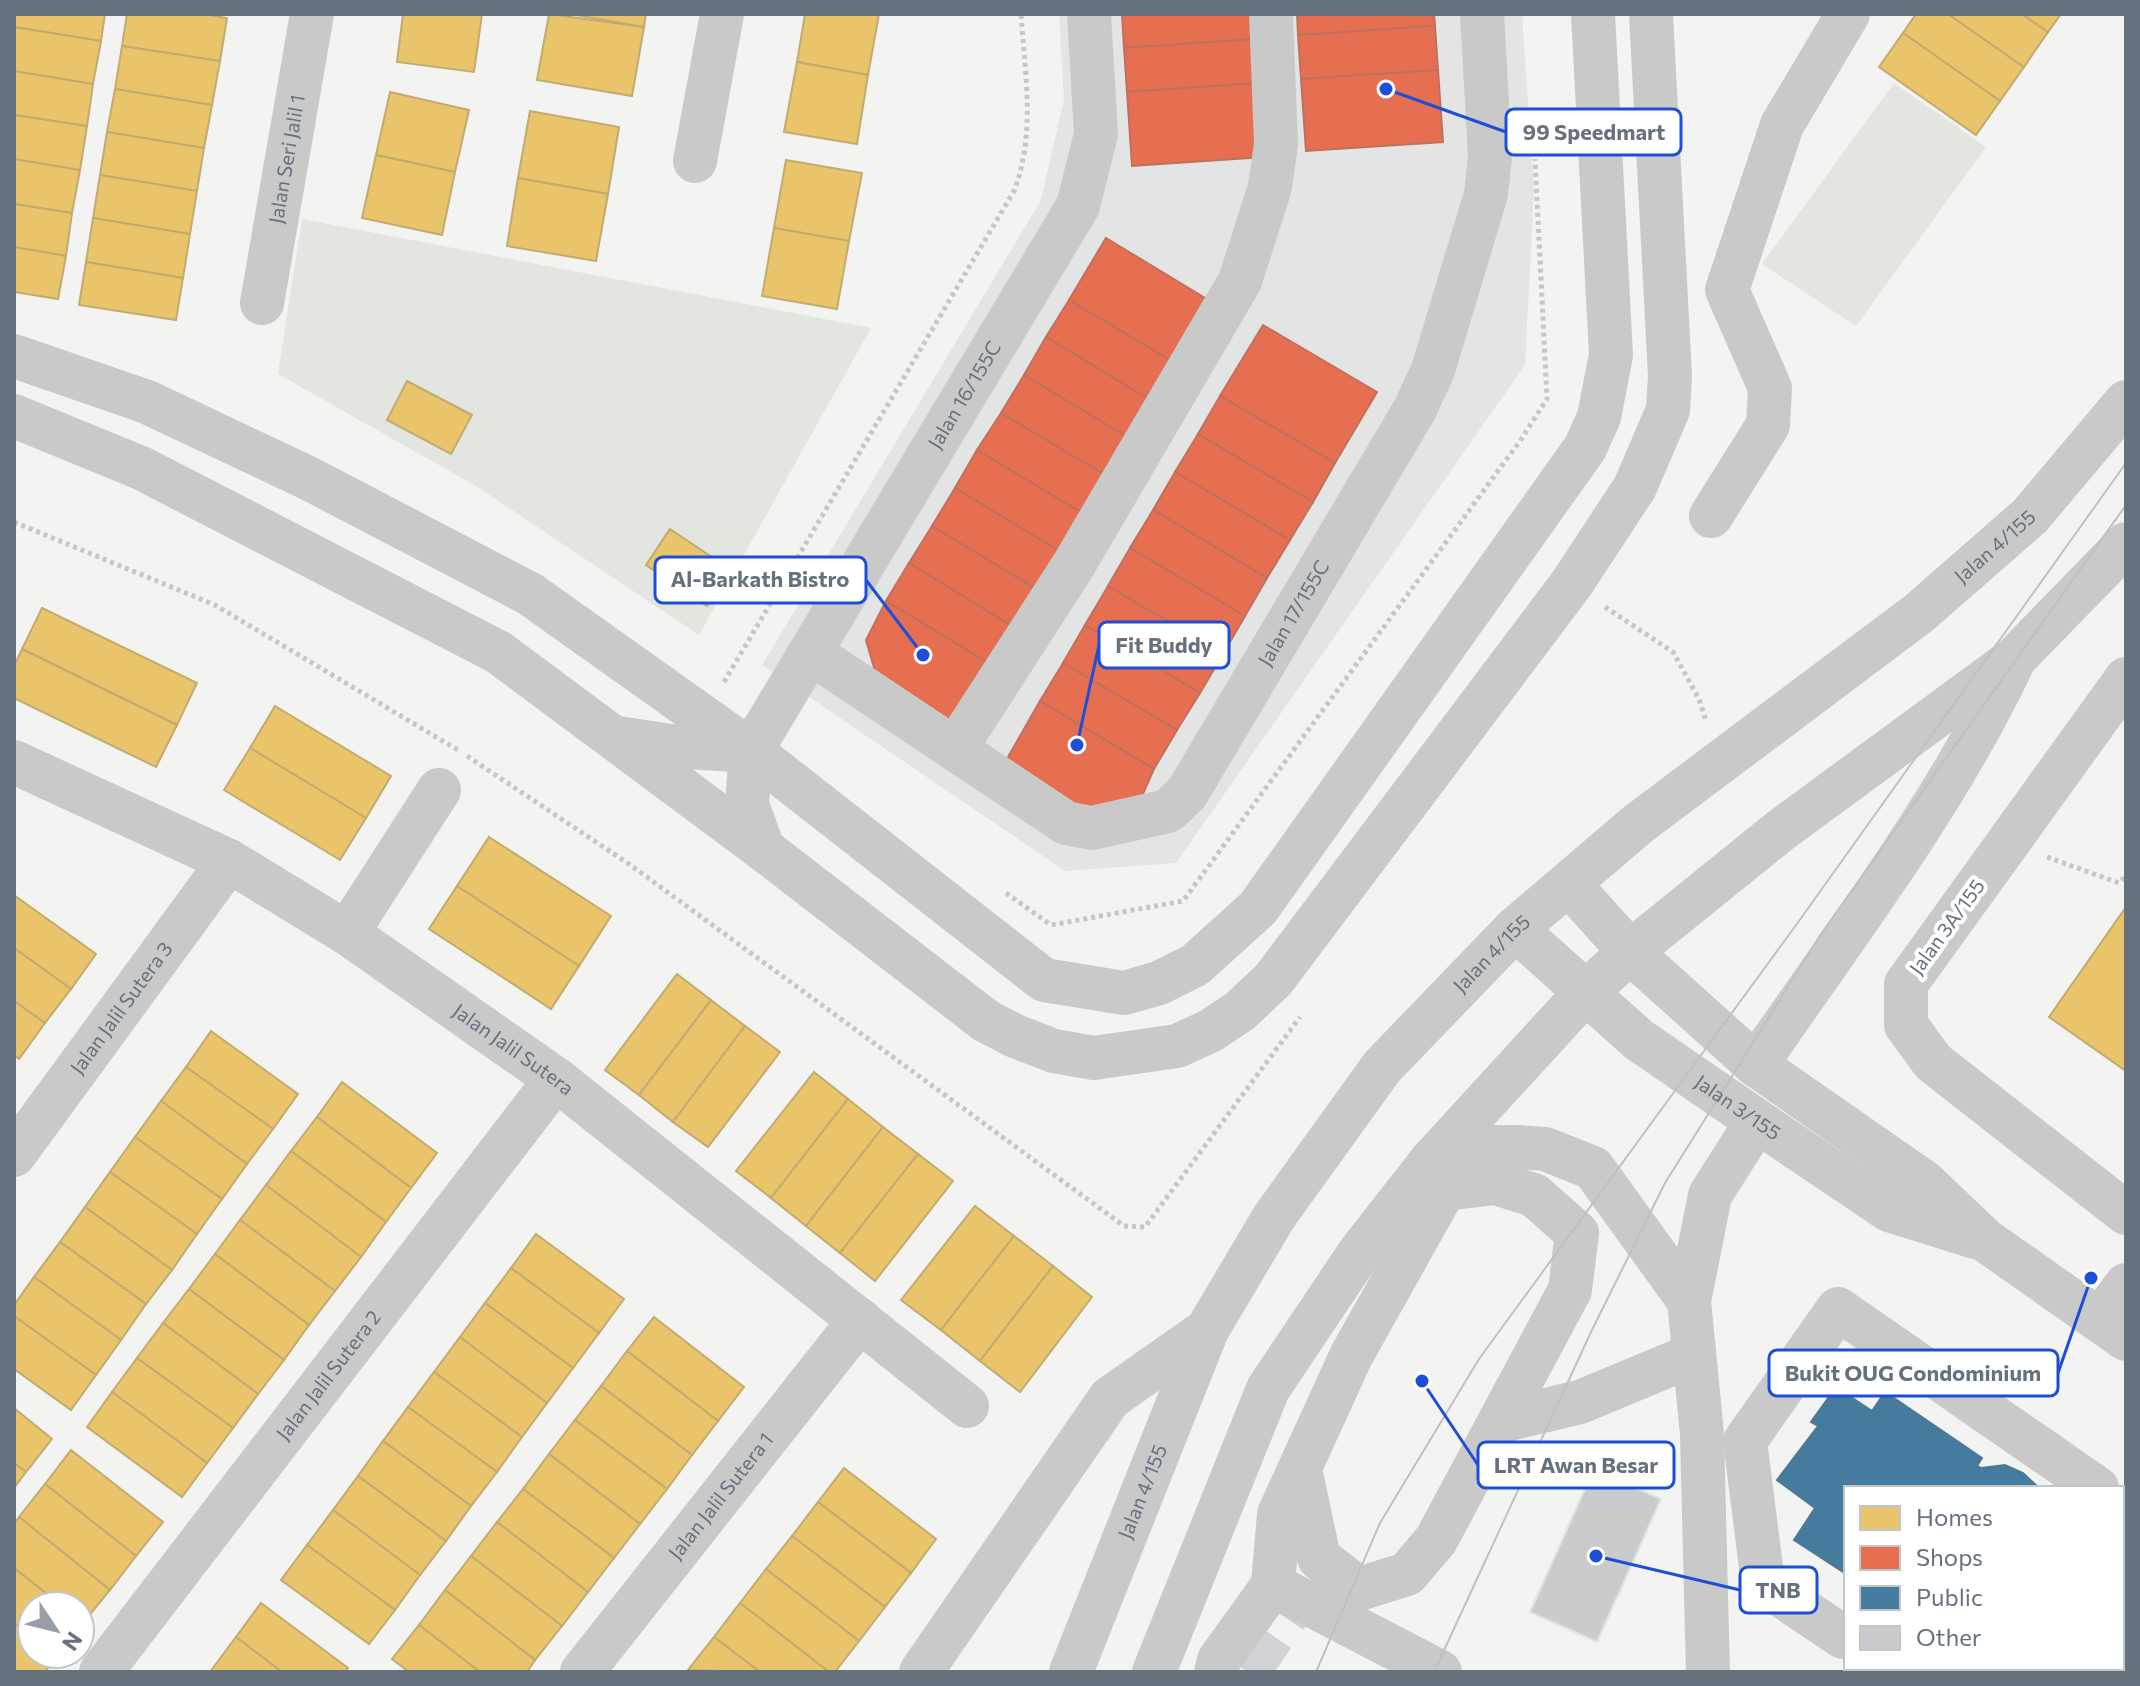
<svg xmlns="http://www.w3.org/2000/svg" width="2140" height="1686" font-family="Commissioner,sans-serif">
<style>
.built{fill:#e3e5e4}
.green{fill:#e2e5e0}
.homes{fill:#e9c46a;stroke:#c2ab70;stroke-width:2}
.shops{fill:#e76f51;stroke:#c0705e;stroke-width:2}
.public{fill:#457b9d;stroke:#4f7894;stroke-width:2}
.building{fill:#cacbcc;stroke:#e2e2e2;stroke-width:2}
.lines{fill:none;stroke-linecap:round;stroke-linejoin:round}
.minor-tunnel{stroke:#d0d2d5;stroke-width:44;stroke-dasharray:44 22;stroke-linecap:butt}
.path{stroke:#c6c6c7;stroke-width:5;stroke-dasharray:4 4;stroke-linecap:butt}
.minor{stroke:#c9c9ca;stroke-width:44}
.tram{stroke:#bfc0c1;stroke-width:2}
.labels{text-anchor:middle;stroke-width:8;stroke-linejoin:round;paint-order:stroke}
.street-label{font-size:20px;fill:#66717e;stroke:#fff}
.leader{fill:none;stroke:#1d4ed8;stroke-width:3}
.callout-dot{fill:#1d4ed8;stroke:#fff;stroke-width:3}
.callout{fill:#fff;stroke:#1d4ed8;stroke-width:3}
.callout-label{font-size:22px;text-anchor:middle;font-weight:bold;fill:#66717e}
</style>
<rect width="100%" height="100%" fill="#f3f3f2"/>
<polygon class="built" points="1059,14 1522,14 1534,191 1525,365 1176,863 1065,871 762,665 1041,200 1064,99"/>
<g class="green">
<polygon points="1894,83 1986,147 1856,326 1762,264"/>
<polygon points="302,219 871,328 699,635 476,486 278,374"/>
</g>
<g class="homes">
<polygon points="14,14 105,14 101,41 14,27"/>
<polygon points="127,14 203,14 227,18 220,61 122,46"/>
<polygon points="403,14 482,14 474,72 397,62"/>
<polygon points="549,14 644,27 632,96 537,80"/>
<polygon points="570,14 646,14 644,27"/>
<polygon points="805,14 879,14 868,75 797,62"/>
<polygon points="1916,14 1948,14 2024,67 2000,101 1903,33"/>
<polygon points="1948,14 2022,14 2048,32 2024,67"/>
<polygon points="2022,14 2061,14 2048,32"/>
<polygon points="14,27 101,41 93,84 14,71"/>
<polygon points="1903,33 2000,101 1976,135 1879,67"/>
<polygon points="122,46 220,61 212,105 115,89"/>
<polygon points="797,62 868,75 857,144 784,132"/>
<polygon points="14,71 93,84 87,126 14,115"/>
<polygon points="115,89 212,105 204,148 107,132"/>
<polygon points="390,92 469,110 455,172 376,155"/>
<polygon points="530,111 619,127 608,194 518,178"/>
<polygon points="14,115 87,126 80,170 14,159"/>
<polygon points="107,132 204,148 197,191 100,175"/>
<polygon points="376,155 455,172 442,235 362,218"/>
<polygon points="14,159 80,170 72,213 14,204"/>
<polygon points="786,160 862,173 849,241 774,228"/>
<polygon points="100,175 197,191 190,234 93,218"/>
<polygon points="518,178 608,194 596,261 507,246"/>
<polygon points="14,204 72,213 66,256 14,247"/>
<polygon points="93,218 190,234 183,278 86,262"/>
<polygon points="774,228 849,241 837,309 762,296"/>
<polygon points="14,247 66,256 58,299 14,292"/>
<polygon points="86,262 183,278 176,320 79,305"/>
<polygon points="407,381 472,415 451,454 387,420"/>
<polygon points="670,529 731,570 707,606 646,565"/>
<polygon points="42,608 197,683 177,725 22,649"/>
<polygon points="22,649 177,725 156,767 14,698 14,666"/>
<polygon points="275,706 391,776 366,818 250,748"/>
<polygon points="250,748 366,818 340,860 224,790"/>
<polygon points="489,837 611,916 579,966 457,886"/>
<polygon points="457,886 579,966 551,1009 429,929"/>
<polygon points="14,895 96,954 71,989 14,948"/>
<polygon points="2126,907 2126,1071 2049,1017"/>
<polygon points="14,948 71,989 45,1023 14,1001"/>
<polygon points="677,974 711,1000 639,1095 605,1070"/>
<polygon points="711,1000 745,1026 673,1122 639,1095"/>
<polygon points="14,1001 45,1023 19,1059 14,1055"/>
<polygon points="745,1026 780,1052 708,1147 673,1122"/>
<polygon points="211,1031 298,1094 273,1129 186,1067"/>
<polygon points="186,1067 273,1129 247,1164 161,1101"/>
<polygon points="814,1072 848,1099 771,1198 736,1171"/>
<polygon points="342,1082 437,1153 411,1188 317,1117"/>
<polygon points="848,1099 883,1127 806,1226 771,1198"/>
<polygon points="161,1101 247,1164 222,1199 135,1137"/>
<polygon points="317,1117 411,1188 386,1222 291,1151"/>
<polygon points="883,1127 918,1154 840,1253 806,1226"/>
<polygon points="135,1137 222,1199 197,1234 110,1172"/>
<polygon points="291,1151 386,1222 361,1257 266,1185"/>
<polygon points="918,1154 953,1181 875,1281 840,1253"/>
<polygon points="110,1172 197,1234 172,1270 85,1207"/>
<polygon points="266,1185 361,1257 335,1291 240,1220"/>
<polygon points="975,1206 1014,1236 941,1330 901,1300"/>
<polygon points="85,1207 172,1270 146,1304 60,1242"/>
<polygon points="240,1220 335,1291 309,1325 215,1254"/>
<polygon points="536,1234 624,1299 599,1333 511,1268"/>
<polygon points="1014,1236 1053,1266 980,1361 941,1330"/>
<polygon points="60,1242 146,1304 121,1340 34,1277"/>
<polygon points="215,1254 309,1325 284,1360 189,1289"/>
<polygon points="1053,1266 1092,1297 1020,1392 980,1361"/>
<polygon points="511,1268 599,1333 573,1368 485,1303"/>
<polygon points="34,1277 121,1340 96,1375 14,1316 14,1305"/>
<polygon points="189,1289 284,1360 258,1394 163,1323"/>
<polygon points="485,1303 573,1368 547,1403 460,1337"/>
<polygon points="14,1316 96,1375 71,1410 14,1369"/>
<polygon points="654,1317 744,1387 718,1421 627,1351"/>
<polygon points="163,1323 258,1394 233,1428 137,1358"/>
<polygon points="460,1337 547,1403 522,1437 434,1372"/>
<polygon points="627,1351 718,1421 692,1455 601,1386"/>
<polygon points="137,1358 233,1428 207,1463 112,1392"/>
<polygon points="434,1372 522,1437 497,1472 408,1407"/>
<polygon points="601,1386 692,1455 667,1489 575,1420"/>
<polygon points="112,1392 207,1463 182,1497 87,1427"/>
<polygon points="408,1407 497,1472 471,1506 383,1441"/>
<polygon points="14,1408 52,1439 26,1472 14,1463"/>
<polygon points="575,1420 667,1489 640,1524 549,1454"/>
<polygon points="383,1441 471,1506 446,1541 358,1476"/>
<polygon points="71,1450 163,1522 136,1556 45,1484"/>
<polygon points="549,1454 640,1524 614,1558 523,1489"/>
<polygon points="14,1463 26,1472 14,1488"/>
<polygon points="844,1468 936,1539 911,1573 818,1502"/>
<polygon points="358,1476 446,1541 420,1575 333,1510"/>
<polygon points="45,1484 136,1556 110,1590 19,1517"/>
<polygon points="523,1489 614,1558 588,1592 497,1522"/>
<polygon points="818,1502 911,1573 885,1607 792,1536"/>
<polygon points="333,1510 420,1575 395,1610 307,1545"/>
<polygon points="19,1517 110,1590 83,1623 80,1620 80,1606 62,1606 14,1568 14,1524"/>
<polygon points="497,1522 588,1592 562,1626 471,1556"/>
<polygon points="792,1536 885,1607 859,1641 766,1569"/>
<polygon points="307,1545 395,1610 369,1644 281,1580"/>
<polygon points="471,1556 562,1626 535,1660 445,1590"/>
<polygon points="14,1568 62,1606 32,1606 32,1637 14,1623"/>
<polygon points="766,1569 859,1641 835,1672 829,1672 740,1603"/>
<polygon points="445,1590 535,1660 527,1672 480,1672 419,1625"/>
<polygon points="261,1603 348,1668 345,1672 282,1672 236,1637"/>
<polygon points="740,1603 829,1672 760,1672 714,1637"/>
<polygon points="14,1623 32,1637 32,1654 57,1656 45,1672 14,1672"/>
<polygon points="419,1625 480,1672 409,1672 392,1659"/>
<polygon points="236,1637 282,1672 210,1672"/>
<polygon points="714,1637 760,1672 688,1670"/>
</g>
<g class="shops">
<polygon points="1122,14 1254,14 1256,39 1124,48"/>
<polygon points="1297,14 1434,14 1435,26 1298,35"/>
<polygon points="1435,26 1438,70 1301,79 1298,35"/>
<polygon points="1256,39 1259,83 1127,92 1124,48"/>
<polygon points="1438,70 1443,142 1306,151 1301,79"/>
<polygon points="1259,83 1264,157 1132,166 1127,92"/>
<polygon points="1106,238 1220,307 1183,368 1069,300"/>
<polygon points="1069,300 1183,368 1160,406 1046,337"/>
<polygon points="1263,325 1377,392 1335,463 1220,396"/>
<polygon points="1046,337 1160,406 1137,443 1024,375"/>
<polygon points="1024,375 1137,443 1115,481 1001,413"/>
<polygon points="1220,396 1335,463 1313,502 1198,434"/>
<polygon points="1001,413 1115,481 1092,519 977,450"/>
<polygon points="1198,434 1313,502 1290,540 1175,472"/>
<polygon points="977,450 1092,519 1069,557 955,488"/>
<polygon points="1175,472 1290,540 1267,578 1153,510"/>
<polygon points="955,488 1069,557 1046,595 932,526"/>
<polygon points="1153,510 1267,578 1245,616 1130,548"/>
<polygon points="932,526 1046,595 1023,633 909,563"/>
<polygon points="1130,548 1245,616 1223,654 1108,586"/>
<polygon points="909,563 1023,633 1000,670 886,601"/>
<polygon points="1108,586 1223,654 1200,693 1085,625"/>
<polygon points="886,601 1000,670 963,736 880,688 866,640"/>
<polygon points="1085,625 1200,693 1177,730 1063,663"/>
<polygon points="1063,663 1177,730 1154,769 1040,701"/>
<polygon points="1040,701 1154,769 1139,803 1092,817 1004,764"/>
</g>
<g class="public">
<polygon points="1836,1387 1872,1411 1885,1392 1982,1458 1977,1466 1981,1468 2005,1465 2023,1473 2039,1488 1846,1488 1846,1574 1794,1540 1815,1508 1777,1480 1818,1426 1811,1422"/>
<polygon points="2122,1585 2126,1588 2122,1607"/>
<polygon points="1852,1668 1933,1668 1930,1672 1857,1672"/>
<polygon points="1986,1668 2035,1668 2032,1672 1992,1672"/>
<polygon points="2047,1668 2079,1668 2076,1672 2053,1672"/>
</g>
<polygon class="building" points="1594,1469 1661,1499 1597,1642 1530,1612"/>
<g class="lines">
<g class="minor-tunnel">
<polyline points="1888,1668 1894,1672"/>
<polyline points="1248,1672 1297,1600"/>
</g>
<g class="path">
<polyline points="14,522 215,605 458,750"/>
<polyline points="1605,607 1673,652 1699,699 1706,721"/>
<path d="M724,682L1014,191C1036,134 1025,75 1021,14"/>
<polyline points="467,756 629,864 1124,1226 1145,1227 1300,1017"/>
<polyline points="2047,857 2119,883 2126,876"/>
<polyline points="1006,893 1051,925 1183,901 1520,441 1547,399 1535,159"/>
</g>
<g class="minor">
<polyline points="695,161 722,14"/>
<path id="s1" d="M262,303L312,14"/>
<polyline points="14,356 147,402 308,478 530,594 751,751 1044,980 1124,993 1159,983 1195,965 1258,908 1585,448 1599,417 1611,355 1593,14"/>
<polyline points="14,416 141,468 498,652 763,849 986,1021 1015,1036 1054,1051 1094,1058 1177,1046 1210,1031 1240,1011 1273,980 1572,583 1635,487 1668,410 1670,376 1651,14"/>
<polyline points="1711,516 1768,425 1770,388 1727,290 1782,125 1848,14"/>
<path id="s2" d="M811,653L1066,823L1092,828L1168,811L1187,793L1415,409L1433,370L1486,194L1490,156L1482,14"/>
<polyline points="2126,679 1906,984 1906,1025 1933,1062 2126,1213"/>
<polyline points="618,738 671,746 751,751"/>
<polyline points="955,749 1073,566 1240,281 1270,187 1276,144 1271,14"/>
<path id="s3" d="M14,762L229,861L347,933L556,1079L967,1406"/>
<path id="s4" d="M763,849L747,804L751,751L1078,206L1096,134L1089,14"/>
<polyline points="1569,884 1630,952 1756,1065 1924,1182 1985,1240 2126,1339"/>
<path id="s5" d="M1515,929L1639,1040L1757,1121L1889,1210L1975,1237"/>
<polyline points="347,933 439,790"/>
<path d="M1756,1065C1845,935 1944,807 2012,664"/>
<path id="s6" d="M14,1155L229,861"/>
<polyline points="1431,1161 1468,1147 1518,1147 1545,1149 1593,1168 1689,1301"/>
<polyline points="2100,1320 2126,1285"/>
<polyline points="1501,1421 1580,1402 1693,1355"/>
<polyline points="1300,1469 1319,1558 1359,1589 1407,1574 1436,1540 1570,1290 1577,1233 1534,1195 1495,1183 1445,1189 1399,1223"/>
<polyline points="1273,1585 1440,1672"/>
<polyline points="1843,1637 1763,1583 1745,1441 1838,1309 2097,1488"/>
<path id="s7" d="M101,1672L556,1079"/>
<path id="s8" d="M582,1672L860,1320"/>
<polyline points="921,1672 1110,1398 1207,1330"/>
<path id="s9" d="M1071,1672L1207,1330L1274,1217L1382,1067L1515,929L1638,824L1919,613L2030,516L2126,402"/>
<polyline points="1154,1672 1268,1389 1359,1253 1431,1161 1584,994 1630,952 1781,830 2014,659 2126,544"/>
<polyline points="1216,1672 1219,1660 1273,1585 1279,1514 1351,1356 1439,1199"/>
<polyline points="1708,1672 1702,1434 1689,1301 1710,1195 1757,1121"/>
</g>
<g class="tram">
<polyline points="1316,1672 1380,1523 1479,1359 1799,921 2126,463"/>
<polyline points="1434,1672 1591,1332 1665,1183 1821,934 2126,505"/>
</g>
</g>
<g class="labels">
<g class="street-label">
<text dy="7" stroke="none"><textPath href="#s1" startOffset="146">Jalan Seri Jalil 1</textPath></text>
<text dy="7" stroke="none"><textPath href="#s4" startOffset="516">Jalan 16/155C</textPath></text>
<text dy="7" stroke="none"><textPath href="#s9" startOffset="1490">Jalan 4/155</textPath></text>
<text dy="7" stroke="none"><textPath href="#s2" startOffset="646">Jalan 17/155C</textPath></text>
<text transform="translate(1947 927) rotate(-54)" y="7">Jalan 3A/155</text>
<text dy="7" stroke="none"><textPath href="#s9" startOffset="842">Jalan 4/155</textPath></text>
<text dy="7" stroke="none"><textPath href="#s6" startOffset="182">Jalan Jalil Sutera 3</textPath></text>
<text dy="7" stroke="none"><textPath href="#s3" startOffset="578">Jalan Jalil Sutera</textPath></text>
<text dy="7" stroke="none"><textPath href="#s5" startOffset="286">Jalan 3/155</textPath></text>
<text dy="7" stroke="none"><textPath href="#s7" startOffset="374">Jalan Jalil Sutera 2</textPath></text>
<text dy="7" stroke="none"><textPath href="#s9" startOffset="194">Jalan 4/155</textPath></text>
<text dy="7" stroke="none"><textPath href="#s8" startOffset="224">Jalan Jalil Sutera 1</textPath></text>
</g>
</g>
<path class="leader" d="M1386 89L1506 132M923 655L866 580M1077 745L1099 645M2091 1278L2058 1373M1422 1381L1478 1465M1596 1556L1740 1590"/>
<g class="callout-dot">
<circle cx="1386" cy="89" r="8"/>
<circle cx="923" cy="655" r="8"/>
<circle cx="1077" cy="745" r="8"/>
<circle cx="2091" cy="1278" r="8"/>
<circle cx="1422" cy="1381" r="8"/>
<circle cx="1596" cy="1556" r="8"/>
</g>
<g class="callout">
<rect x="1506" y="109" width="175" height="46" rx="8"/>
<rect x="655" y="557" width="211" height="46" rx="8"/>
<rect x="1099" y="622" width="130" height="46" rx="8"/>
<rect x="1769" y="1350" width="289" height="46" rx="8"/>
<rect x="1478" y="1442" width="196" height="46" rx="8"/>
<rect x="1740" y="1567" width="77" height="46" rx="8"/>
</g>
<g class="callout-label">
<text x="1594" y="140">99 Speedmart</text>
<text x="760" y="587">Al-Barkath Bistro</text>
<text x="1164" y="653">Fit Buddy</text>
<text x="1913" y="1381">Bukit OUG Condominium</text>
<text x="1576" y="1473">LRT Awan Besar</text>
<text x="1778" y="1598">TNB</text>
</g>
<rect width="2140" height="1686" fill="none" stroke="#66717e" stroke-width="32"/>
<rect x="1844" y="1486" width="280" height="184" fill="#ffffff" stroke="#c2c6cb" stroke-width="2"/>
<rect x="1860" y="1506" width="40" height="24" fill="#e9c46a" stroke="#c2c6cb" stroke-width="2"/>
<text x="1916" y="1526" font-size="24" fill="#66717e">Homes</text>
<rect x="1860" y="1546" width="40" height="24" fill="#e76f51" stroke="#c2c6cb" stroke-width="2"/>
<text x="1916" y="1566" font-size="24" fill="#66717e">Shops</text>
<rect x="1860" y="1586" width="40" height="24" fill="#457b9d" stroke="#c2c6cb" stroke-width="2"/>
<text x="1916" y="1606" font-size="24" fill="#66717e">Public</text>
<rect x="1860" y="1626" width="40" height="24" fill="#cacbcc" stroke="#c2c6cb" stroke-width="2"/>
<text x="1916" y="1646" font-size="24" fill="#66717e">Other</text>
<g transform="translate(56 1630) rotate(125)"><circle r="38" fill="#ffffff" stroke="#c2c6cb" stroke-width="2"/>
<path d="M0-6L14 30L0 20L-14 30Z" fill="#979ea7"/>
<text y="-12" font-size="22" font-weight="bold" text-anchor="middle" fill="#66717e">N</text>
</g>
</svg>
